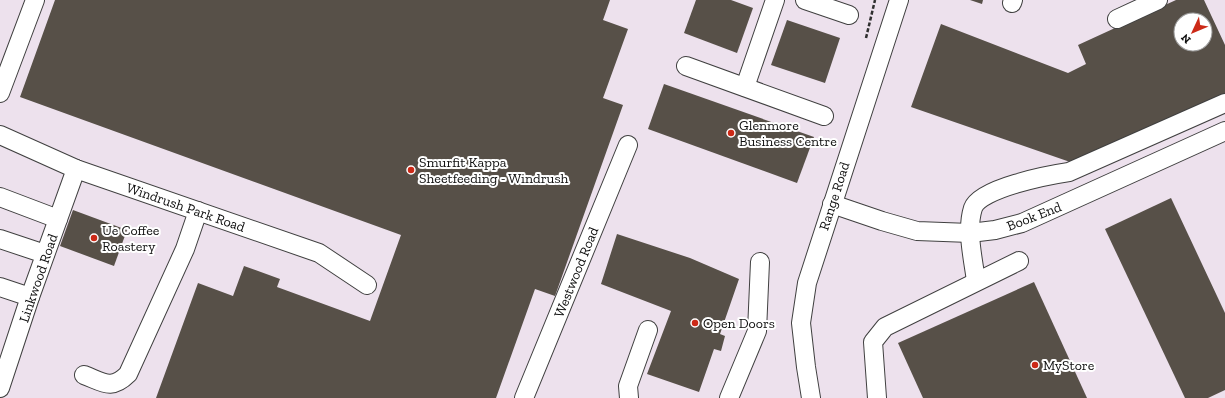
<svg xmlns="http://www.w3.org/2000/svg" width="1225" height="398" font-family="'Zilla Slab',serif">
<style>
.industrial{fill:#ede1ed;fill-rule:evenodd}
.building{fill:#575048;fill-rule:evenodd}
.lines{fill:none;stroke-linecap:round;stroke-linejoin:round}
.minor-casing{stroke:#404040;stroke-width:20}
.path{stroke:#2f2f2f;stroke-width:2.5;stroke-dasharray:4 2;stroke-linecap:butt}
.minor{stroke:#fff;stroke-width:18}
.poi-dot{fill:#cc2917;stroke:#fff;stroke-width:1.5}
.labels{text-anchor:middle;stroke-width:4;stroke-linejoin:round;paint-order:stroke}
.poi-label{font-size:14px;fill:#0d0d0d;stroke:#fff;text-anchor:start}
.street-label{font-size:14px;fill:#0d0d0d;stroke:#fff}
</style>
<rect width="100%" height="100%" fill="#fffeee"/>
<path class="industrial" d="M0,0H1225V398H0ZM1181,20H1205V44H1181Z"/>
<g class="building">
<polygon points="55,0 610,0 603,20 628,29 603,98 623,105 555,296 535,289 496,398 156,398 198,283 233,296 244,266 280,279 277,287 370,321 401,235 20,97"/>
<polygon points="696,0 731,0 753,8 737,53 684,33"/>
<polygon points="970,0 983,0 982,4"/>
<path d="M1176,0H1204L1225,45V98L1073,163L911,107L941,24L1068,73L1086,64L1078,45ZM1181,20H1205V44H1181Z"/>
<polygon points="787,20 840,38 825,83 771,65"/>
<polygon points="664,84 814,137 797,183 648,129"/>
<polygon points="1171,198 1225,313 1225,390 1208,398 1185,398 1105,229"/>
<polygon points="73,210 127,230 114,266 60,246"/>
<polygon points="617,234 690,258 739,279 720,334 725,336 721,351 714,349 699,392 647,374 671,311 601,284"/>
<polygon points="1034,282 1087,398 923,398 898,343"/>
</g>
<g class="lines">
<defs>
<g id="minor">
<polyline points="805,0 849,15"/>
<polyline points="1012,3 1013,0"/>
<polyline points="1117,19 1158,0"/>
<polyline points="686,66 824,116"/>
<polyline points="745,87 775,0"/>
<polyline points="0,93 35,0"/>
<polyline points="0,135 76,169 319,253 367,285"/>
<polyline points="0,197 58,219"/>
<polyline points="832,204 882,221 917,231 970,233 995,230 1022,223 1225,131"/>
<polyline points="0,239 45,254"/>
<path d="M976,281C973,258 966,230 973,208C980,188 1049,175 1069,172L1225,103"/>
<polyline points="0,287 30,297"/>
<path d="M84,375C103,382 111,391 128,374L185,249L198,211"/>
<polyline points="0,388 30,297 76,169"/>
<polyline points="524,398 628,145"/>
<polyline points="629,398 628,386 648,330"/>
<polyline points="729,398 757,331 760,262"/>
<polyline points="811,398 806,367 801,323 807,283 899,0"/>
<polyline points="877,398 873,342 885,327 1019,261"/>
</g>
</defs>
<use href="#minor" class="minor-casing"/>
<polyline class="path" points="866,38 875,0"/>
<use href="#minor" class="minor"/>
</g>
<g class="poi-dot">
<circle cx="731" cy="133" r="4"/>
<circle cx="411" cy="170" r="4"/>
<circle cx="94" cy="238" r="4"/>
<circle cx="695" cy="323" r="4"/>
<circle cx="1035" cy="365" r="4"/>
</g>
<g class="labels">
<g class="poi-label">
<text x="739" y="130">Glenmore<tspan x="739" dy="16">Business Centre</tspan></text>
<text x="419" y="167">Smurfit Kappa<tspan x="419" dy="16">Sheetfeeding - Windrush</tspan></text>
<text x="102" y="235">Ue Coffee<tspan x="102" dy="16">Roastery</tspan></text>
<text x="703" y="328">Open Doors</text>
<text x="1043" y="370">MyStore</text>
</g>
<g class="street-label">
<text transform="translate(834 196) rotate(-72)" y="5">Range Road</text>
<text transform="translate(186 207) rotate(19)" y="5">Windrush Park Road</text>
<text transform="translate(1034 216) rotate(-21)" y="5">Book End</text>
<text transform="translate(576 272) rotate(-68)" y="5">Westwood Road</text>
<text transform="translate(38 278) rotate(-71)" y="5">Linkwood Road</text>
</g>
</g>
<g transform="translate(1193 32) rotate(226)"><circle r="19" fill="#ffffff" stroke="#9e9e9e"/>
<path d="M0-3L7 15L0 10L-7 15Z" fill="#cc2917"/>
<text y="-6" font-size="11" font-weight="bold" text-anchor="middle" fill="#0d0d0d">N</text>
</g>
</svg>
